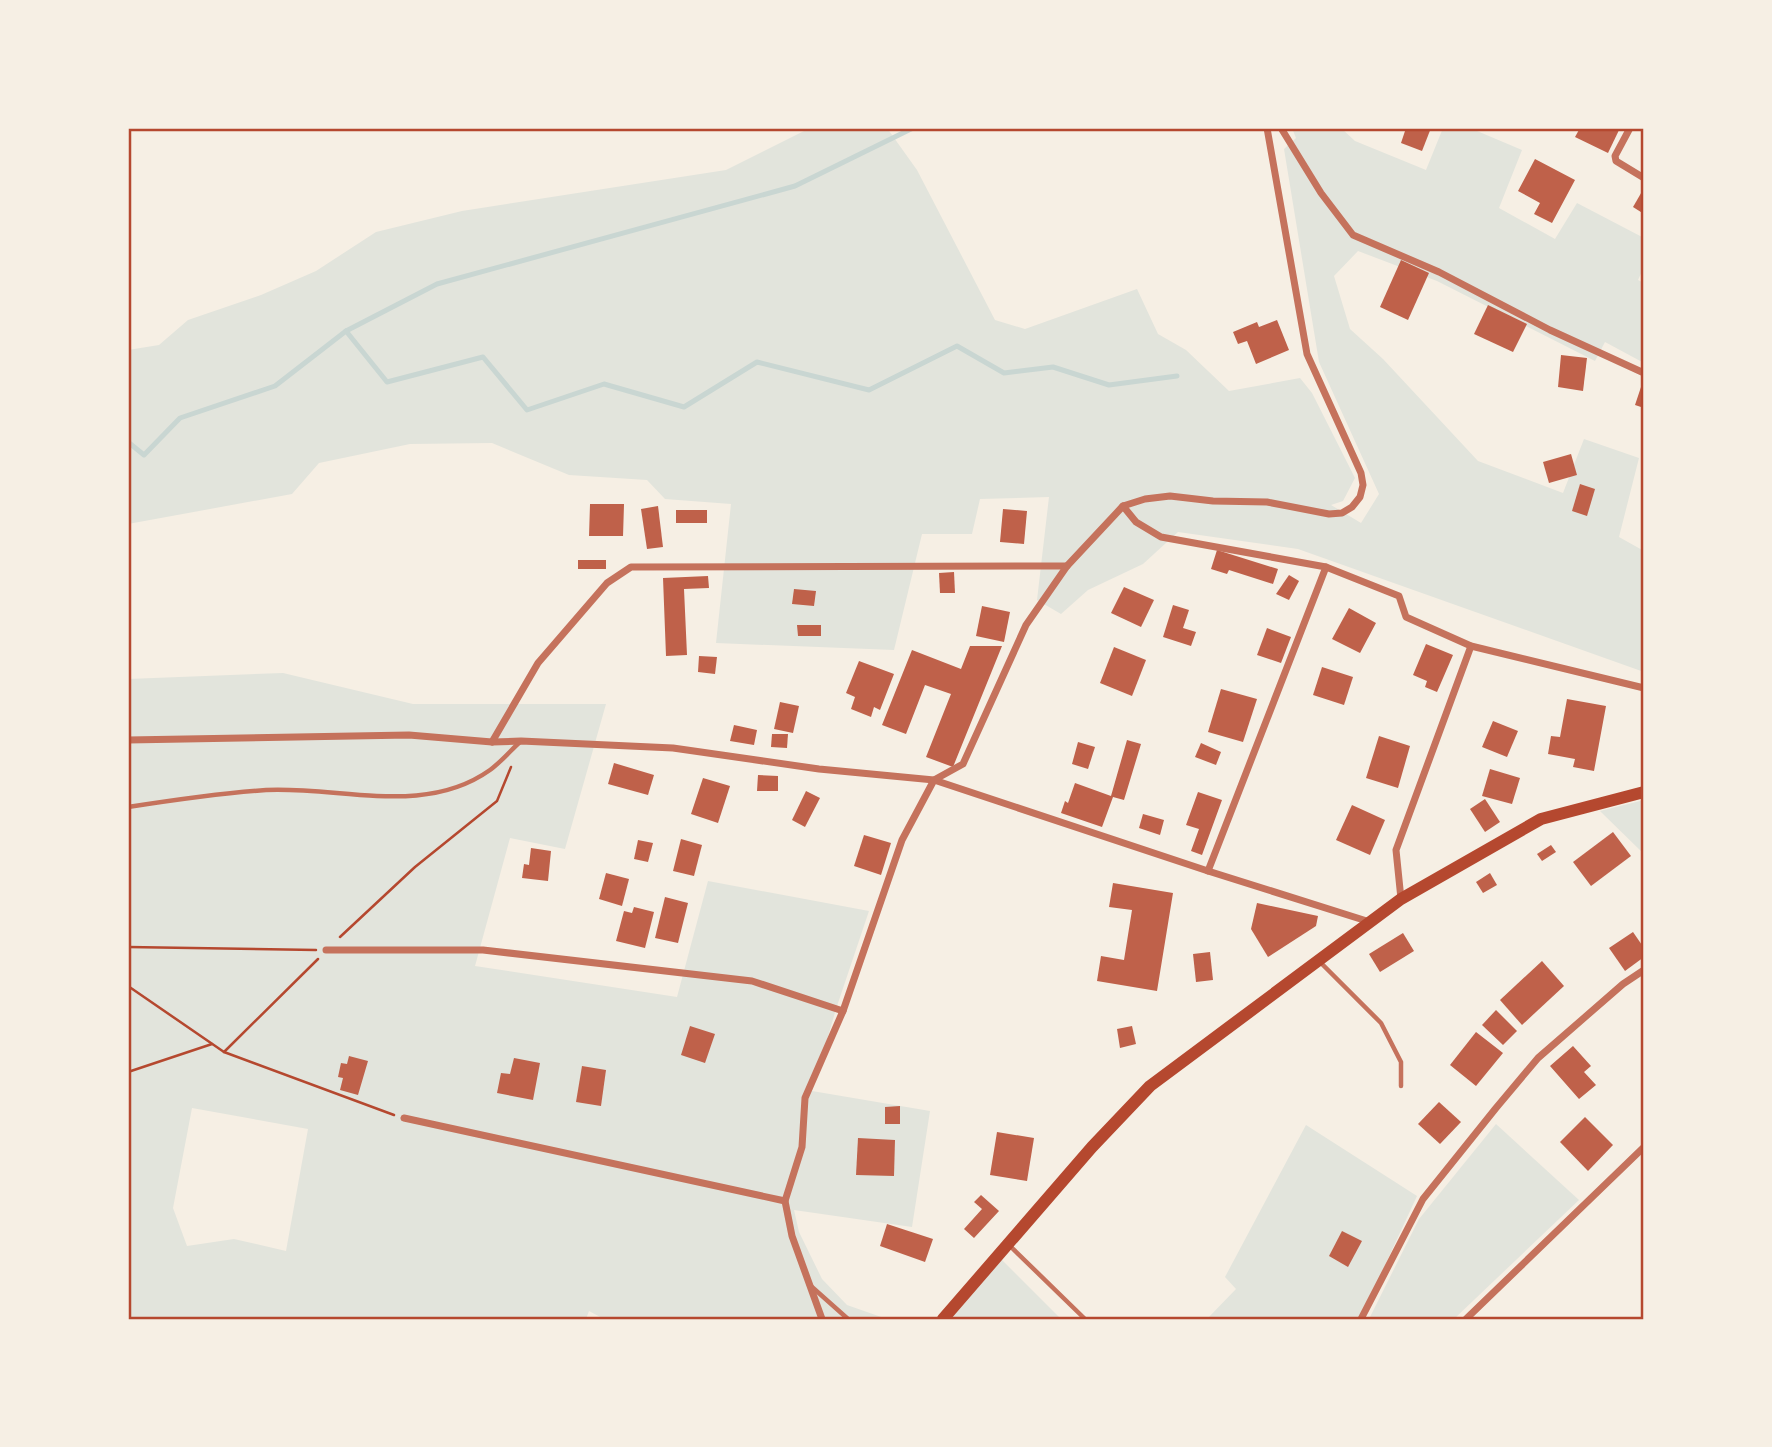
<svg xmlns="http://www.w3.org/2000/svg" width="1772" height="1447" font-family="'Work Sans',sans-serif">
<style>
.green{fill:#e2e4dc;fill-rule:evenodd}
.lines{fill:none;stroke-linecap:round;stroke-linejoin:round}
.stream{stroke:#c9d6d2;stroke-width:5}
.building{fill:#bf614a}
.path{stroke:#b5482f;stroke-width:2.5}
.service{stroke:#c5725c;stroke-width:4.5}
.minor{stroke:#c5725c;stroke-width:7}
.secondary{stroke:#b5482f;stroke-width:12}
.neatline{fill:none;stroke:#b5482f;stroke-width:2.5}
</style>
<rect width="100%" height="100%" fill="#f6efe4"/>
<g class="green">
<polygon points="810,128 887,128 917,170 995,320 1025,329 1137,289 1158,334 1186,350 1229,391 1300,378 1312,393 1355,478 1343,501 1331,505 1361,523 1379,494 1319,362 1284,149 1296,138 1292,128 1341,128 1355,141 1426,170 1443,128 1470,128 1522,150 1499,208 1555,239 1577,203 1644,238 1644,267 1638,280 1644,283 1644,363 1605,342 1595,361 1437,281 1358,251 1334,276 1350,329 1383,359 1478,461 1563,493 1584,439 1639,458 1619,537 1644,551 1644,672 1298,549 1178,532 1143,564 1088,590 1061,614 1037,600 1049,497 980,499 972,534 922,534 894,650 716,643 731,504 665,499 647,480 569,475 492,443 410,444 319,463 292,494 128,524 128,350 159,345 188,320 261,295 316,271 376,232 462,211 726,170"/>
<path d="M283,673L413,704H606L565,849L510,838L475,966L677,997L708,881L869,911L836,1009L812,1091L930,1111L912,1227L794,1210L799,1232L822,1279L847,1305L884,1318L925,1319H604L589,1311L586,1319H128V679ZM192,1108L308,1129L286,1251L234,1239L187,1246L173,1208Z"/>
<polygon points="1644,800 1644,854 1600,811"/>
<polygon points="1496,1124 1579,1200 1454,1319 1369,1319 1419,1219"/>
<polygon points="1306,1125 1417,1196 1360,1319 1207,1319 1236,1289 1225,1277"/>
<polygon points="999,1257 1061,1319 943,1319"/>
</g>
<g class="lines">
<g class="stream">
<polyline points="346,331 437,284 795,186 913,128"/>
<polyline points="128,442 144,455 180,418 275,386 346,331 387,382 483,357 527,410 604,384 684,407 757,362 869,390 957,346 1004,373 1053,367 1109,385 1177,376"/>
</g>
</g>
<g class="building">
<polygon points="1406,128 1431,128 1422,151 1401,143"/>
<polygon points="1580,128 1620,128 1608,153 1575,137"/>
<polygon points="1535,159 1575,180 1552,223 1534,214 1540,203 1518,191"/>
<polygon points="1644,188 1644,214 1633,207"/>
<polygon points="1401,260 1429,273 1408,320 1380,307"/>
<polygon points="1488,305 1527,324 1513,352 1474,334"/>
<polygon points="1277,320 1289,350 1256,364 1247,341 1238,344 1233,332 1257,322 1259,327"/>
<polygon points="1561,355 1587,358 1583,391 1558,387"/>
<polygon points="1644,378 1644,408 1635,405"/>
<polygon points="1571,454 1577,475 1549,483 1543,462"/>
<polygon points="1580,484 1595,489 1587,516 1572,511"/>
<polygon points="590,504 624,504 623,536 589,536"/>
<polygon points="658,506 663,547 647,549 641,509"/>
<polygon points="1003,509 1027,511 1024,544 1000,542"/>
<rect x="676" y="510" width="31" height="13"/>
<polygon points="1217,550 1278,569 1273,584 1229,570 1227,574 1211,569"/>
<rect x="578" y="560" width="28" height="9"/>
<polygon points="954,572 955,593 940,593 939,573"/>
<polygon points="1289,575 1299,581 1289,600 1276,594"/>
<polygon points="708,576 709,588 684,589 687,655 666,656 663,578"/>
<polygon points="1124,587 1154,600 1141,627 1111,613"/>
<polygon points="794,589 816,591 814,606 792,604"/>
<polygon points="1173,605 1189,610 1183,628 1196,632 1191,646 1163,637"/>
<polygon points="982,606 1010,612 1004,642 976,636"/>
<polygon points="1349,608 1376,623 1360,653 1332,639"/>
<polygon points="797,625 821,625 821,636 798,636"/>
<polygon points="1267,628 1291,637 1281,663 1257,655"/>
<polygon points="1426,644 1453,655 1437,692 1425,687 1427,681 1413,675"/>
<polygon points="970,646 1002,646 953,767 926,757 951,694 925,685 906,734 882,725 912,650 961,669"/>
<polygon points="1114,647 1146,660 1132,696 1100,683"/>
<polygon points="699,656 717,657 715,674 698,672"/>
<polygon points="859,661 894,674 880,710 874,707 871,717 851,709 855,697 846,693"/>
<polygon points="1322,667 1353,677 1344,705 1313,695"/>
<polygon points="1221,689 1257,699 1243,742 1208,732"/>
<polygon points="1567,699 1606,706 1594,771 1573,767 1575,759 1548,754 1551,736 1560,737"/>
<polygon points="780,702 799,706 793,733 774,729"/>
<polygon points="1493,721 1518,731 1507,757 1482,747"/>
<polygon points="734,725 757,730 754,745 730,741"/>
<polygon points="772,734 788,734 787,748 771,747"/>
<polygon points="1379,736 1410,746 1398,788 1366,778"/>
<polygon points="1127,740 1141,744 1124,800 1113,797 1102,827 1061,813 1065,801 1068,803 1075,783 1111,796"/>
<polygon points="1078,742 1095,747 1088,769 1072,764"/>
<polygon points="1201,743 1221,752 1216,765 1195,757"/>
<polygon points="614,763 654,775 648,795 608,784"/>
<polygon points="1490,769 1520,778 1512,804 1482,796"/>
<polygon points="758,775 778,776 778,791 757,791"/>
<polygon points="703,778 730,786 718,823 691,814"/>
<polygon points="806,791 820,798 805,827 792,820"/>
<polygon points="1198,792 1222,800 1202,855 1191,851 1199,829 1186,825"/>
<polygon points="1485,799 1500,822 1485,832 1470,809"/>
<polygon points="1352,805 1385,820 1370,855 1336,840"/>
<polygon points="1143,814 1164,820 1160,835 1139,828"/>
<polygon points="1613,832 1631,856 1591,886 1573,862"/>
<polygon points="864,835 891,843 881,875 854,866"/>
<polygon points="681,839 702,845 694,876 673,871"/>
<polygon points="638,840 653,843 648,862 634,859"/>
<polygon points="1551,845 1556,852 1542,861 1537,854"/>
<polygon points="531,848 551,851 548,881 522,878 524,864 529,865"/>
<polygon points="606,873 629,879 622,906 599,899"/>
<polygon points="1490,873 1497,885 1483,893 1476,882"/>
<polygon points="1113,883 1173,893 1157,991 1097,981 1101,956 1124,960 1132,910 1109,907"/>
<polygon points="665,897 688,903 678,943 655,938"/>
<polygon points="1257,903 1318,916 1316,926 1268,957 1251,929"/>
<polygon points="634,907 654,912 645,948 616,941 624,911 632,913"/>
<polygon points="1633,932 1644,948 1644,957 1625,971 1609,948"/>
<polygon points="1403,933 1414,951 1380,972 1369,954"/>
<polygon points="1210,952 1213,980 1196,982 1193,954"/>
<polygon points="1542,961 1564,986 1522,1025 1500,1000"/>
<polygon points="1496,1010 1517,1031 1503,1045 1482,1025"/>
<polygon points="690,1026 715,1034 705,1063 681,1055"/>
<polygon points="1132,1026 1136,1044 1120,1048 1117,1029"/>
<polygon points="1476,1032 1503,1053 1476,1086 1450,1065"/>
<polygon points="1573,1046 1591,1066 1584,1072 1596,1085 1579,1099 1550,1066"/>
<polygon points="349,1056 368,1061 358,1095 340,1090 343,1078 338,1077 341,1063 347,1064"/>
<polygon points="514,1058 540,1063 533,1100 497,1093 501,1073 510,1074"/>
<polygon points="582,1066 606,1070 601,1106 576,1102"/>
<polygon points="1439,1102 1461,1122 1440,1144 1418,1124"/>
<polygon points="900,1106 900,1124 885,1124 885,1107"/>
<polygon points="1585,1117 1613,1145 1588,1171 1560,1142"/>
<polygon points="997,1132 1034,1138 1027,1181 990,1175"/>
<polygon points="858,1138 895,1140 894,1176 856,1175"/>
<polygon points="981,1195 999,1211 974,1238 964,1229 982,1209 974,1202"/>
<polygon points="887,1224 933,1239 925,1262 880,1246"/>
<polygon points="1342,1231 1362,1241 1348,1267 1329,1256"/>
</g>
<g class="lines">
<g class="path">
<polyline points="340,937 415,867 497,801 511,767"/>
<polyline points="128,947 316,950"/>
<polyline points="128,986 224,1052 394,1115"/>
<polyline points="224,1052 318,959"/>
<polyline points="128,1072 212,1044"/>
</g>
<g class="service">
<path d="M128,807C173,800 220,793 266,790C340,786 424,817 490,770C501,762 511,750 521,741"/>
<polyline points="1319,961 1381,1023 1401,1062 1401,1086"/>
<polyline points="1009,1245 1085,1319"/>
<polyline points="812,1287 848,1319"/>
</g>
<g class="minor">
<polyline points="1281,128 1321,193 1353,235 1439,272 1550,330 1644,373"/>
<polyline points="1630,128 1615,156 1616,161 1644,178"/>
<polyline points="1123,506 1136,522 1161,537 1326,567 1399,596 1406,617 1471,646 1644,688"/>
<polyline points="128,740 409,735 492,742 521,741 673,748 819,769 934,780 1208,871 1370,922"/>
<polyline points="492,742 538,663 607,583 631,567 1067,566"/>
<polyline points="1208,871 1326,567"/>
<polyline points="1401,899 1396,850 1471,646"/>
<polyline points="326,950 483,950 752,981 843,1011"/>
<polyline points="404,1118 785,1201"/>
<polyline points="822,1319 792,1236 785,1201 802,1147 805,1098 843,1011 902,840 934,780 963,764 1026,625 1067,566 1123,506 1145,499 1170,496 1213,501 1267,502 1329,514 1342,513 1352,507 1360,497 1363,485 1361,473 1307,354 1267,128"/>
<polyline points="1361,1319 1423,1199 1496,1108 1538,1058 1623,984 1644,970"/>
<polyline points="1466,1319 1644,1147"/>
</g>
<polyline class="secondary" points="943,1319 1092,1147 1150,1086 1401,899 1541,819 1644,792"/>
</g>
<rect width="1772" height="1447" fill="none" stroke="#f6efe4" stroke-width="259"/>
<rect x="130" y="130" width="1512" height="1188" class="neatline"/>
</svg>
